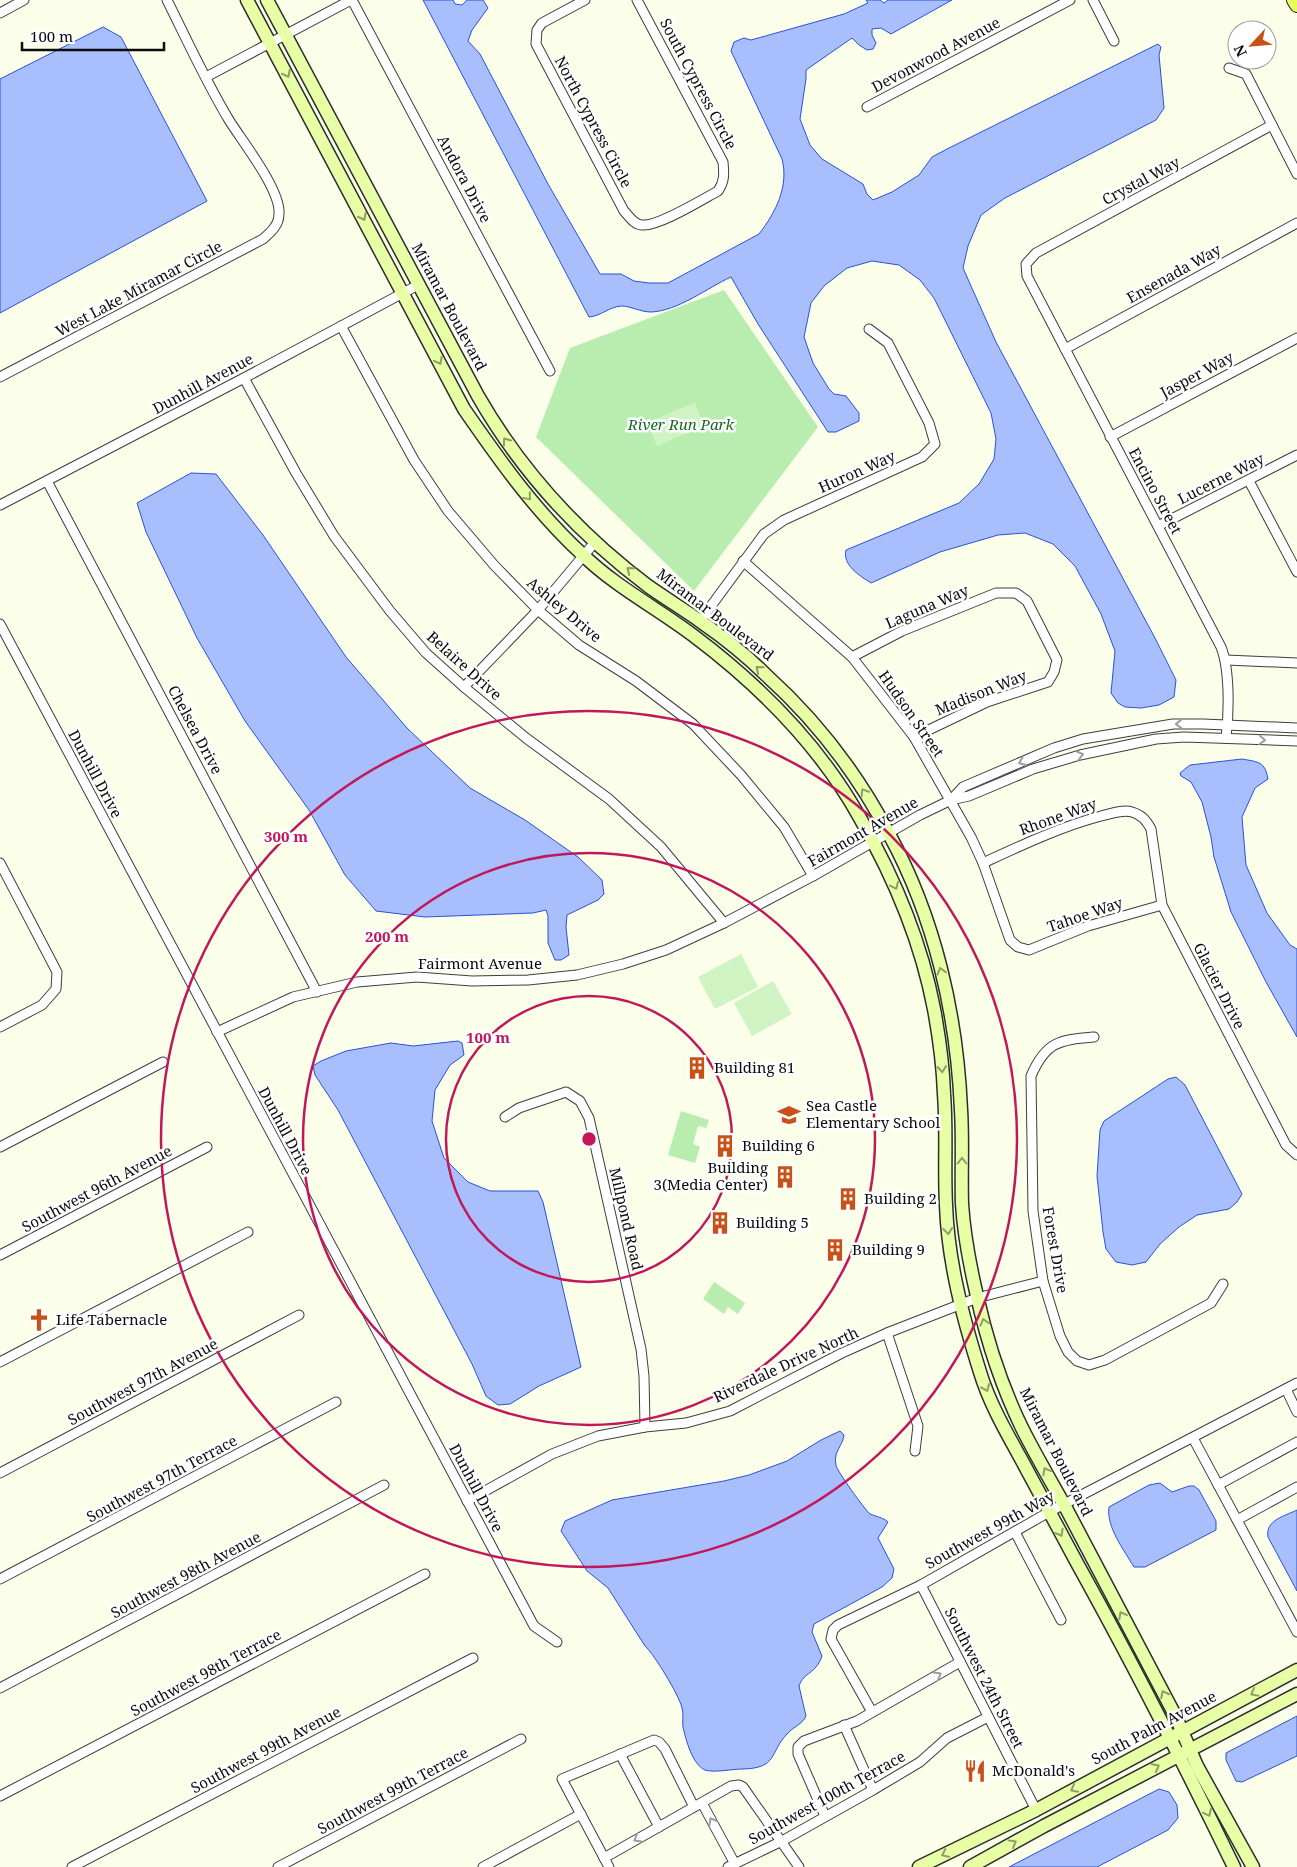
<svg xmlns="http://www.w3.org/2000/svg" width="1297" height="1867" font-family="'Noto Serif',serif">
<style>
.green{fill:#b9edb0}
.pitch{fill:#d0f3c3}
.water{fill:#a9befc;stroke:#2951da}
.lines{fill:none;stroke-linecap:round;stroke-linejoin:round}
.street-casing{stroke:#3e3e3e;stroke-width:11}
.secondary-casing{stroke:#2d2d2d;stroke-width:15}
.primary-casing{stroke:#1c1c1c;stroke-width:16}
.street{stroke:#fff;stroke-width:9}
.secondary{stroke:#e7ffa5;stroke-width:12}
.primary{stroke:#e9ff5a;stroke-width:14}
.oneway{stroke:#8f9d67}
.oneway2{stroke:#9d9d9d}
.ring{fill:none;stroke:#c2185b;stroke-width:2.5}
.labels{text-anchor:middle;stroke-width:5;stroke-linejoin:round;paint-order:stroke}
.street-label{font-size:15px;fill:#0b0b0b;stroke:#fff}
.park-label{font-size:15px;font-style:italic;fill:#166924;stroke:#fff}
.poi-label{font-size:15px;fill:#0b0b0b;stroke:#fff;text-anchor:start}
.centre{fill:#c2185b;stroke:#fff;stroke-width:2.5}
.ring-label{font-size:15px;text-anchor:middle;font-weight:bold;fill:#c2185b;stroke:#fff;stroke-width:5;stroke-linejoin:round;paint-order:stroke}
</style>
<rect width="100%" height="100%" fill="#fbffea"/>
<g class="green">
<polygon points="724,290 818,427 694,591 536,437 570,348"/>
<polygon points="681,1111 709,1120 706,1128 698,1126 693,1144 700,1147 695,1163 668,1155"/>
<polygon points="714,1282 745,1303 738,1314 728,1307 724,1314 703,1299"/>
</g>
<g class="pitch">
<polygon points="695,402 704,426 657,446 647,423"/>
<polygon points="741,954 758,987 715,1009 698,977"/>
<polygon points="773,981 792,1014 752,1036 734,1003"/>
</g>
<g class="water">
<path d="M423,0H453L455,4L462,5L467,0H483L488,8L472,30L468,41L480,54L548,184L600,274H621L634,281L649,283H668L759,234C776,212 789,186 782,159L731,51L734,42L744,38L751,40L844,14L868,3L866,0H880L884,3L888,0H952L891,34L881,28L872,29V35L876,43L873,49L867,50L859,45L852,38L806,70V79L800,119L810,145L822,159L863,184L867,194L873,200L892,192L919,175L932,157L947,149L1158,44L1161,47L1159,55L1164,108L1156,120L1005,198L981,215L968,246L963,268L996,342L1155,638L1176,680L1174,697L1159,705L1141,708L1125,707L1118,703L1111,693L1115,651L1101,614L1075,566L1053,544L1025,533L998,535L940,552L871,583C860,576 842,565 846,550L959,503L979,484L994,459L996,439L991,413L934,298L920,280L899,265L872,261L847,268L824,286L811,303L804,337L813,363L829,389L834,394L846,396L859,413V421L836,432H828L758,324L731,277C707,288 678,311 651,312C640,312 631,306 621,306C609,307 601,316 589,317Z"/>
<polygon points="103,27 121,37 207,201 0,313 0,79"/>
<polygon points="191,473 216,474 263,535 346,657 407,728 470,788 525,820 578,857 602,880 604,894 598,900 567,915 566,927 569,955 561,960 555,960 548,943 548,916 546,910 533,913 425,917 376,911 345,875 309,810 245,721 197,638 146,532 137,503"/>
<path d="M1242,759C1258,762 1265,761 1268,779L1255,788L1242,817L1246,865L1267,913L1290,945L1297,949V1037L1266,982L1231,912L1214,857L1211,837L1202,802L1191,782L1181,776L1180,773L1190,765Z"/>
<polygon points="458,1041 462,1043 464,1055 450,1065 435,1090 432,1121 444,1158 468,1182 490,1191 538,1191 543,1202 581,1367 539,1386 510,1404 498,1405 486,1396 472,1364 338,1110 315,1075 313,1066 321,1061 346,1051 391,1043 413,1046"/>
<polygon points="1176,1077 1185,1085 1242,1194 1237,1202 1229,1209 1197,1215 1179,1227 1160,1244 1146,1262 1132,1265 1116,1262 1106,1249 1103,1232 1097,1176 1100,1130 1104,1121 1168,1079"/>
<path d="M840,1431L844,1435C843,1446 833,1451 836,1465C836,1470 866,1511 870,1514C877,1517 882,1517 888,1522L878,1538L894,1569L892,1578L882,1587L814,1624L812,1632L822,1656C816,1674 804,1672 799,1686L806,1716C802,1725 794,1726 787,1734C769,1753 778,1768 743,1769C732,1769 714,1773 705,1770C692,1764 686,1740 683,1727C682,1721 684,1714 682,1708C679,1695 654,1654 645,1646L608,1588L587,1571L561,1531L565,1521L612,1500L724,1481L749,1475L787,1461L821,1440Z"/>
<path d="M1160,1483L1172,1492L1189,1486H1194L1199,1490L1216,1521V1530L1145,1567H1134C1124,1550 1106,1527 1109,1507L1149,1485Z"/>
<path d="M1297,1510V1591L1268,1537C1265,1520 1285,1516 1297,1510Z"/>
<polygon points="1297,1716 1297,1756 1242,1782 1236,1781 1226,1760 1226,1753"/>
<polygon points="1159,1789 1169,1792 1177,1805 1178,1818 1168,1830 1097,1867 1009,1867"/>
</g>
<g class="lines">
<defs>
<g id="street">
<polyline points="352,0 550,371"/>
<path d="M585,0L542,23L537,30L536,44L624,211C629,216 634,225 642,225C658,227 703,199 718,191C725,181 724,173 723,162L637,0"/>
<polyline points="1093,0 1114,41"/>
<polyline points="0,13 24,0"/>
<polyline points="1229,68 1246,74 1297,174"/>
<polyline points="206,77 351,0"/>
<polyline points="867,107 1070,0"/>
<polyline points="341,326 414,460 448,511 494,565 538,610 579,645 636,681 693,724 741,775 784,827 813,876"/>
<polyline points="1065,349 1297,223"/>
<path d="M0,377L263,239C271,232 279,225 279,214C281,190 242,141 229,120C206,82 187,40 167,0"/>
<polyline points="244,378 296,473 334,536 390,611 426,653 464,687 526,738 609,799 661,847 724,923"/>
<polyline points="1110,437 1297,338"/>
<polyline points="47,481 317,992"/>
<polyline points="1249,481 1297,572"/>
<polyline points="0,505 244,378 418,285"/>
<polyline points="1158,526 1297,455"/>
<polyline points="743,561 852,657 914,737 971,837 983,863 1010,940 1018,947 1029,950 1088,926 1162,905"/>
<polyline points="700,621 764,534 784,520 922,457 935,444 929,423 888,343 869,329"/>
<polyline points="0,624 534,1626 557,1642"/>
<polyline points="852,657 902,631 996,593 1016,593 1027,601 1057,660 1054,672 1048,682 987,702 914,737"/>
<polyline points="1226,660 1297,663"/>
<polyline points="464,687 538,610 595,542"/>
<path d="M1226,738C1229,713 1230,670 1221,647L1027,276L1026,264L1036,253L1272,125"/>
<polyline points="951,800 963,787 1054,748 1083,739 1173,724 1203,724 1297,728"/>
<polyline points="0,863 57,972 56,989 42,1005 0,1027"/>
<path d="M983,863C1022,845 1060,827 1101,816C1110,814 1123,809 1132,812C1142,815 1146,820 1151,829L1162,905L1286,1145L1297,1155"/>
<polyline points="217,1032 293,997 357,982 417,977 472,981 528,980 577,975 623,964 666,950 724,923 813,876 920,815 951,800 969,796 1033,769 1080,755 1156,739 1184,737 1297,741"/>
<path d="M1094,1037C1060,1040 1046,1041 1031,1076L1033,1211L1043,1281L1060,1336L1068,1352L1077,1361L1089,1365L1105,1360L1211,1303L1223,1284"/>
<polyline points="505,1117 519,1108 566,1092 580,1101 589,1118 641,1349 644,1376 645,1427"/>
<polyline points="0,1147 163,1062"/>
<polyline points="0,1255 207,1147"/>
<polyline points="887,1333 918,1426 915,1451"/>
<polyline points="0,1362 248,1232"/>
<polyline points="1286,1389 1297,1412"/>
<polyline points="1193,1438 1297,1632"/>
<polyline points="0,1473 299,1315"/>
<polyline points="1218,1485 1297,1442"/>
<polyline points="467,1501 552,1454 598,1436 645,1427 686,1423 730,1411 842,1353 887,1333 977,1298 1043,1281"/>
<polyline points="1237,1520 1297,1487"/>
<polyline points="1015,1532 1061,1620"/>
<polyline points="0,1579 336,1402"/>
<polyline points="921,1585 1036,1810"/>
<polyline points="0,1688 384,1485"/>
<polyline points="872,1712 831,1639 833,1630 838,1625 921,1585 1049,1512 1297,1383"/>
<polyline points="844,1725 873,1790"/>
<polyline points="620,1754 659,1827"/>
<polyline points="0,1796 425,1574"/>
<polyline points="702,1803 735,1864"/>
<polyline points="825,1816 798,1754 798,1747 804,1741 857,1721 960,1662"/>
<polyline points="604,1858 731,1786 739,1785 743,1787 799,1867"/>
<polyline points="72,1867 473,1658"/>
<polyline points="278,1867 521,1739"/>
<polyline points="483,1867 581,1814"/>
<polyline points="609,1867 562,1779 654,1740 659,1742 665,1749 694,1807"/>
<polyline points="728,1867 782,1841 873,1790 920,1762 947,1738 988,1717"/>
</g>
<g id="secondary">
<path d="M247,0L464,409C500,461 536,512 583,555C616,587 657,608 694,636C759,685 820,746 860,818C894,877 921,941 934,1009C939,1036 943,1065 944,1094C947,1131 944,1168 946,1205C948,1262 963,1318 980,1372C989,1402 1005,1430 1020,1457C1039,1493 1058,1528 1077,1563C1132,1662 1184,1764 1234,1867"/>
<path d="M267,0L478,396C521,471 579,534 648,586C665,598 683,609 700,621C723,637 746,655 766,675C816,720 858,775 889,834C935,918 957,1015 961,1110C963,1141 961,1173 962,1204C964,1235 970,1266 977,1296C987,1341 1002,1387 1022,1428C1036,1456 1052,1483 1067,1510C1103,1579 1140,1648 1176,1717L1197,1766L1253,1867"/>
<polyline points="919,1867 1036,1810 1297,1670"/>
<polyline points="970,1867 1044,1826 1297,1694"/>
</g>
<polyline id="primary" points="1294,0 1297,5"/>
</defs>
<use href="#street" class="street-casing"/>
<use href="#secondary" class="secondary-casing"/>
<use href="#primary" class="primary-casing"/>
<use href="#street" class="street"/>
<use href="#secondary" class="secondary"/>
<use href="#primary" class="primary"/>
</g>
<defs><path id="oneway-chevron" d="M-2-3.5L2.5 0L-2 3.5" fill="none" stroke-width="1.6" stroke-linecap="round" stroke-linejoin="round" transform="scale(1.25)"/></defs>
<g class="oneway">
<use href="#oneway-chevron" transform="translate(287 74) rotate(63)"/>
<use href="#oneway-chevron" transform="translate(363 217) rotate(62)"/>
<use href="#oneway-chevron" transform="translate(439 361) rotate(62)"/>
<use href="#oneway-chevron" transform="translate(506 441) rotate(-126)"/>
<use href="#oneway-chevron" transform="translate(528 497) rotate(50)"/>
<use href="#oneway-chevron" transform="translate(630 570) rotate(-140)"/>
<use href="#oneway-chevron" transform="translate(759 669) rotate(-140)"/>
<use href="#oneway-chevron" transform="translate(864 792) rotate(-122)"/>
<use href="#oneway-chevron" transform="translate(895 886) rotate(65)"/>
<use href="#oneway-chevron" transform="translate(941 971) rotate(-105)"/>
<use href="#oneway-chevron" transform="translate(942 1069) rotate(84)"/>
<use href="#oneway-chevron" transform="translate(962 1161) rotate(-90)"/>
<use href="#oneway-chevron" transform="translate(948 1231) rotate(83)"/>
<use href="#oneway-chevron" transform="translate(984 1322) rotate(-105)"/>
<use href="#oneway-chevron" transform="translate(986 1388) rotate(67)"/>
<use href="#oneway-chevron" transform="translate(1046 1471) rotate(-119)"/>
<use href="#oneway-chevron" transform="translate(1060 1533) rotate(61)"/>
<use href="#oneway-chevron" transform="translate(1122 1615) rotate(-118)"/>
<use href="#oneway-chevron" transform="translate(1254 1693) rotate(151)"/>
<use href="#oneway-chevron" transform="translate(1164 1694) rotate(-117)"/>
<use href="#oneway-chevron" transform="translate(1156 1767) rotate(-28)"/>
<use href="#oneway-chevron" transform="translate(1074 1789) rotate(152)"/>
<use href="#oneway-chevron" transform="translate(1208 1813) rotate(64)"/>
<use href="#oneway-chevron" transform="translate(1013 1843) rotate(-29)"/>
<use href="#oneway-chevron" transform="translate(945 1854) rotate(154)"/>
</g>
<g class="oneway2">
<use href="#oneway-chevron" transform="translate(1179 724) rotate(178)"/>
<use href="#oneway-chevron" transform="translate(1262 740) rotate(3)"/>
<use href="#oneway-chevron" transform="translate(1080 755) rotate(-14)"/>
<use href="#oneway-chevron" transform="translate(1022 762) rotate(157)"/>
<use href="#oneway-chevron" transform="translate(938 1675) rotate(-30)"/>
<use href="#oneway-chevron" transform="translate(712 1821) rotate(-119)"/>
<use href="#oneway-chevron" transform="translate(637 1839) rotate(150)"/>
</g>
<g class="ring">
<circle cx="589" cy="1139" r="143"/>
<circle cx="589" cy="1139" r="286"/>
<circle cx="589" cy="1139" r="428"/>
</g>
<defs>
<symbol id="building-bare" viewBox="-9 -9 18 18"><path d="M-4-6H4V6H1V3H-1V6H-4ZM-2.5-4.3h1.7v1.8h-1.7ZM.8-4.3h1.7v1.8H.8ZM-2.5-1h1.7V.8h-1.7ZM.8-1h1.7V.8H.8Z" fill="#c85117" stroke="#fff" stroke-width="2.5" paint-order="stroke"/></symbol>
<symbol id="school-bare" viewBox="-9 -9 18 18"><path d="M0-5L7-2L0 1L-7-2ZM-4 1L0 2.5L4 1V4Q0 6-4 4Z" fill="#c85117" stroke="#fff" stroke-width="2.5" paint-order="stroke"/></symbol>
<symbol id="church-bare" viewBox="-9 -9 18 18"><path d="M-1.2-6h2.4v3.5h3.3v2.4h-3.3V6h-2.4V-.1h-3.3v-2.4h3.3Z" fill="#c85117" stroke="#fff" stroke-width="2.5" paint-order="stroke"/></symbol>
<symbol id="restaurant-bare" viewBox="-9 -9 18 18"><path d="M-5-6h1v4h1v-4h1v4h1v-4h1v5L-1.5 .5V6h-2V.5L-5-1ZM5-6V6H3V1.5H1.5Q1.5-4 5-6Z" fill="#c85117" stroke="#fff" stroke-width="2.5" paint-order="stroke"/></symbol>
</defs>
<g fill-rule="evenodd">
<use href="#building-bare" x="681" y="1052" width="32" height="32"/>
<use href="#school-bare" x="773" y="1099" width="32" height="32"/>
<use href="#building-bare" x="709" y="1130" width="32" height="32"/>
<use href="#building-bare" x="769" y="1161" width="32" height="32"/>
<use href="#building-bare" x="832" y="1183" width="32" height="32"/>
<use href="#building-bare" x="704" y="1207" width="32" height="32"/>
<use href="#building-bare" x="819" y="1234" width="32" height="32"/>
<use href="#church-bare" x="23" y="1304" width="32" height="32"/>
<use href="#restaurant-bare" x="959" y="1755" width="32" height="32"/>
</g>
<g class="labels">
<g class="street-label">
<text transform="translate(936 55) rotate(-28)" y="5">Devonwood Avenue</text>
<text transform="translate(698 84) rotate(62)" y="5">South Cypress Circle</text>
<text transform="translate(593 122) rotate(62)" y="5">North Cypress Circle</text>
<text transform="translate(464 179) rotate(62)" y="5">Andora Drive</text>
<text transform="translate(1141 181) rotate(-28)" y="5">Crystal Way</text>
<text transform="translate(1174 274) rotate(-29)" y="5">Ensenada Way</text>
<text transform="translate(139 289) rotate(-28)" y="5">West Lake Miramar Circle</text>
<text transform="translate(449 307) rotate(62)" y="5">Miramar Boulevard</text>
<text transform="translate(1197 375) rotate(-28)" y="5">Jasper Way</text>
<text transform="translate(203 384) rotate(-28)" y="5">Dunhill Avenue</text>
<text transform="translate(857 472) rotate(-24)" y="5">Huron Way</text>
<text transform="translate(1221 479) rotate(-27)" y="5">Lucerne Way</text>
<text transform="translate(1155 491) rotate(62)" y="5">Encino Street</text>
<text transform="translate(927 607) rotate(-23)" y="5">Laguna Way</text>
<text transform="translate(564 610) rotate(40)" y="5">Ashley Drive</text>
<text transform="translate(715 615) rotate(37)" y="5">Miramar Boulevard</text>
<text transform="translate(464 666) rotate(42)" y="5">Belaire Drive</text>
<text transform="translate(981 693) rotate(-22)" y="5">Madison Way</text>
<text transform="translate(911 714) rotate(55)" y="5">Hudson Street</text>
<text transform="translate(195 730) rotate(62)" y="5">Chelsea Drive</text>
<text transform="translate(95 774) rotate(62)" y="5">Dunhill Drive</text>
<text transform="translate(1058 817) rotate(-20)" y="5">Rhone Way</text>
<text transform="translate(863 832) rotate(-30)" y="5">Fairmont Avenue</text>
<text transform="translate(1085 915) rotate(-19)" y="5">Tahoe Way</text>
<text x="480" y="969">Fairmont Avenue</text>
<text transform="translate(1219 986) rotate(63)" y="5">Glacier Drive</text>
<text transform="translate(285 1131) rotate(62)" y="5">Dunhill Drive</text>
<text transform="translate(97 1189) rotate(-28)" y="5">Southwest 96th Avenue</text>
<text transform="translate(626 1219) rotate(77)" y="5">Millpond Road</text>
<text transform="translate(1055 1250) rotate(80)" y="5">Forest Drive</text>
<text transform="translate(786 1365) rotate(-25)" y="5">Riverdale Drive North</text>
<text transform="translate(143 1382) rotate(-28)" y="5">Southwest 97th Avenue</text>
<text transform="translate(1056 1452) rotate(63)" y="5">Miramar Boulevard</text>
<text transform="translate(162 1479) rotate(-28)" y="5">Southwest 97th Terrace</text>
<text transform="translate(476 1488) rotate(62)" y="5">Dunhill Drive</text>
<text transform="translate(990 1530) rotate(-29)" y="5">Southwest 99th Way</text>
<text transform="translate(186 1575) rotate(-28)" y="5">Southwest 98th Avenue</text>
<text transform="translate(206 1673) rotate(-28)" y="5">Southwest 98th Terrace</text>
<text transform="translate(984 1678) rotate(63)" y="5">Southwest 24th Street</text>
<text transform="translate(1154 1728) rotate(-28)" y="5">South Palm Avenue</text>
<text transform="translate(266 1750) rotate(-28)" y="5">Southwest 99th Avenue</text>
<text transform="translate(393 1791) rotate(-28)" y="5">Southwest 99th Terrace</text>
<text transform="translate(827 1798) rotate(-29)" y="5">Southwest 100th Terrace</text>
</g>
<g class="park-label">
<text x="681" y="430">River Run Park</text>
</g>
<g class="poi-label">
<text x="714" y="1073">Building 81</text>
<text x="806" y="1111">Sea Castle<tspan x="806" dy="17">Elementary School</tspan></text>
<text x="742" y="1151">Building 6</text>
<text x="768" y="1173" text-anchor="end">Building<tspan x="768" dy="17">3(Media Center)</tspan></text>
<text x="864" y="1204">Building 2</text>
<text x="736" y="1228">Building 5</text>
<text x="852" y="1255">Building 9</text>
<text x="56" y="1325">Life Tabernacle</text>
<text x="992" y="1776">McDonald's</text>
</g>
</g>
<circle cx="589" cy="1139" r="8" class="centre"/>
<g class="ring-label">
<text x="286" y="842">300 m</text>
<text x="387" y="942">200 m</text>
<text x="488" y="1043">100 m</text>
</g>
<g transform="translate(1252 45) rotate(244)"><circle r="24" fill="#ffffff" stroke="#9d9d9d"/>
<path d="M0-4L9 19L0 12L-9 19Z" fill="#c85117"/>
<text y="-8" font-size="14" font-weight="bold" text-anchor="middle" fill="#0b0b0b">N</text>
</g>
<path d="M22 42v8h142v-8" fill="none" stroke="#0b0b0b" stroke-width="2.5"/>
<text x="30" y="42" font-size="15" fill="#0b0b0b" stroke="#ffffff" stroke-width="4" paint-order="stroke">100 m</text>
</svg>
